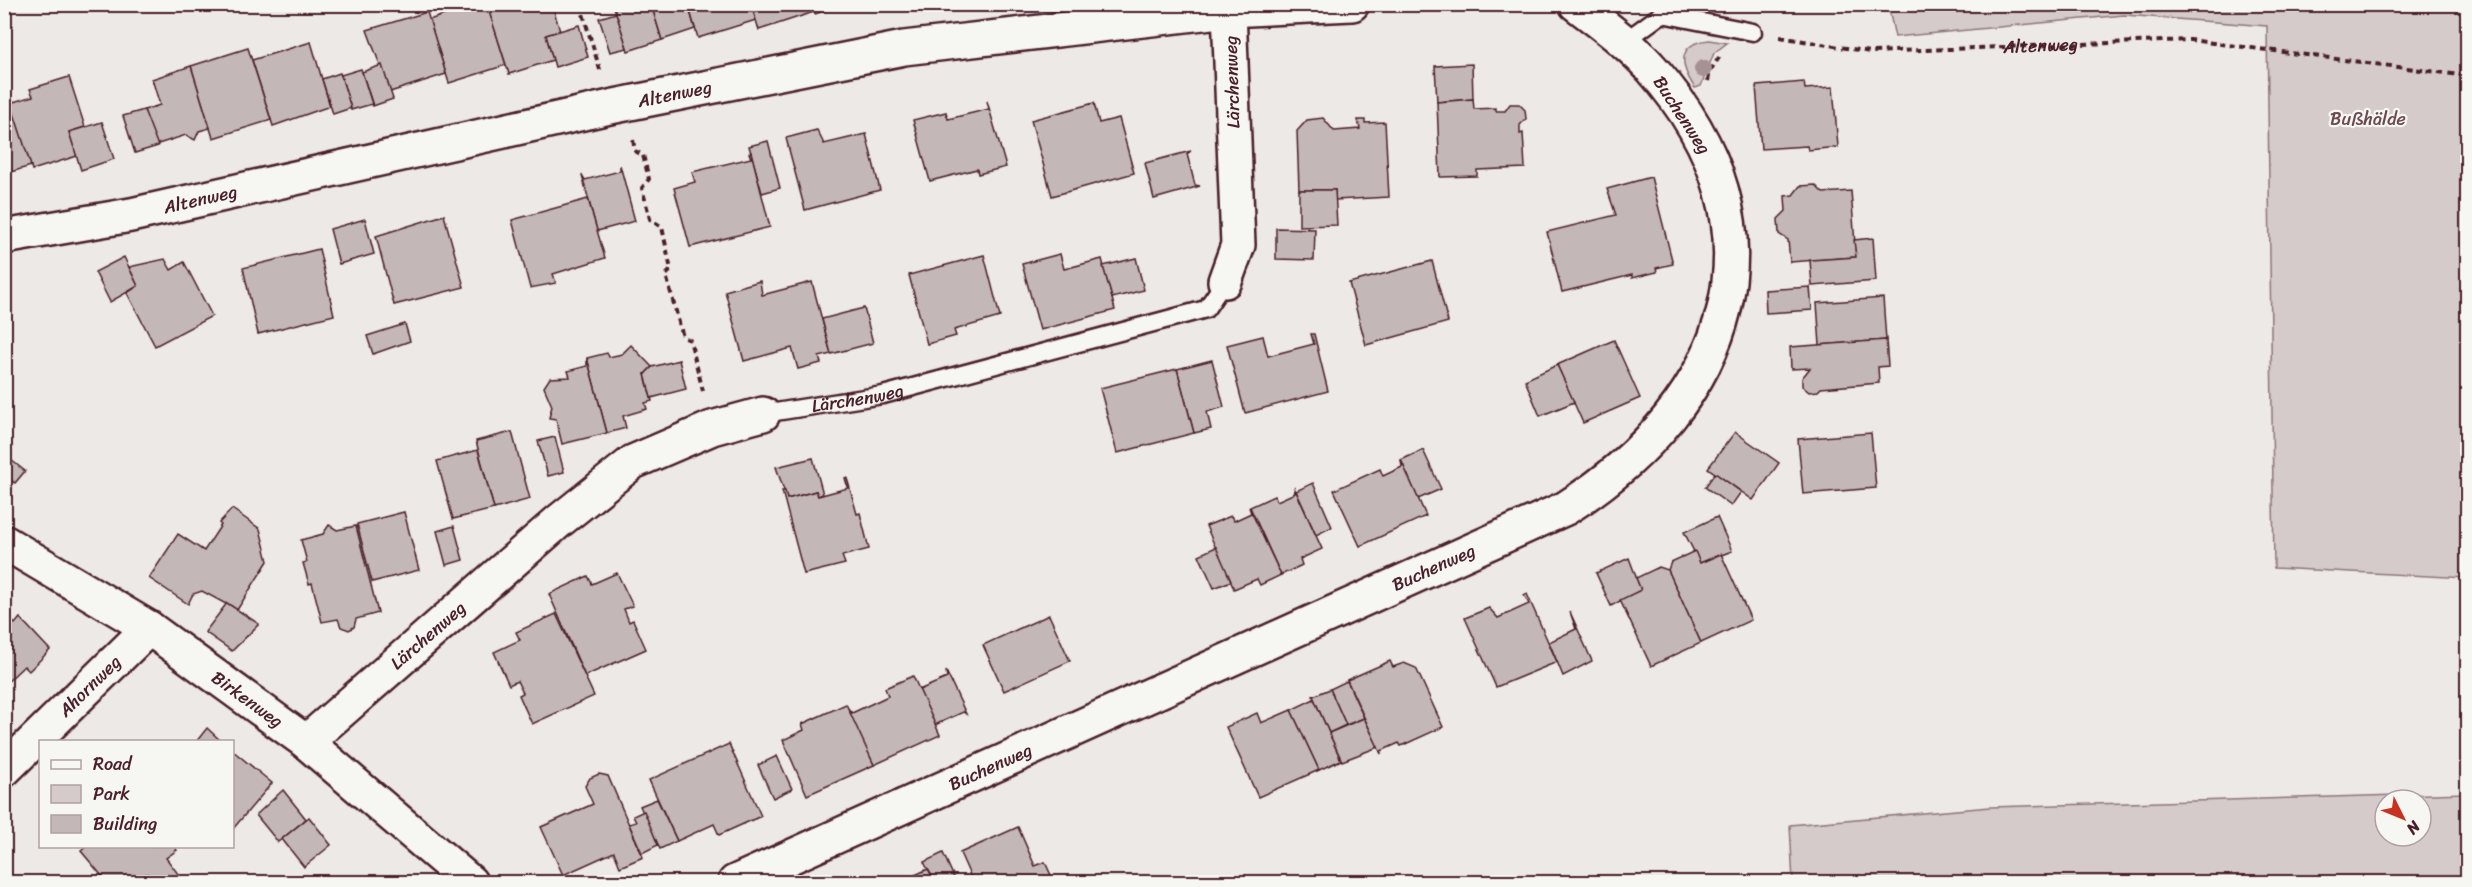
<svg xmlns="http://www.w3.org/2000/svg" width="2472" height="887" font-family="Sriracha,sans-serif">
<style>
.green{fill:#d4cbca;stroke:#8f757a;stroke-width:1.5;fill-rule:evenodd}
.building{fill:#c4b7b7;stroke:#4a1f2b;stroke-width:1.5}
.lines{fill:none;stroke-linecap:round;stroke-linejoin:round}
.lane-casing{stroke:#4a1f2b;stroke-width:21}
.street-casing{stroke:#4a1f2b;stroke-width:38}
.path{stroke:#4a1f2b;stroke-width:4;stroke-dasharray:6 4.5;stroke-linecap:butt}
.lane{stroke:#f6f6f2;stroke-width:16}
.street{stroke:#f6f6f2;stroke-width:33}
.tree{fill:#a69295}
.labels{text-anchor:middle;stroke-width:4.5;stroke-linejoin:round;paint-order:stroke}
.street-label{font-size:18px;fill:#4a1f2b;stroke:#f6f6f2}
.park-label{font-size:18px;fill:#6c4a53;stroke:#f6f6f2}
</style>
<rect width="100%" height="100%" fill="#ece9e6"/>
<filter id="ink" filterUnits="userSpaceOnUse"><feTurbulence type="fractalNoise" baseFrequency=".0167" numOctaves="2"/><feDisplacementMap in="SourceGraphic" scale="12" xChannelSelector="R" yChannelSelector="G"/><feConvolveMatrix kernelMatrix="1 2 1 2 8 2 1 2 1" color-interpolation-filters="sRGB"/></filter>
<g filter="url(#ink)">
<g class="green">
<polygon points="1888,5 2467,5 2467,578 2274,568 2267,26 2124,15 1895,37"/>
<path d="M1709,40L1727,43L1714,53L1701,86L1695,88C1680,66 1676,44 1709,40Z"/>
<path d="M2467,793V882H1793L1790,825L1990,807ZM2385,800H2421V836H2385Z"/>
</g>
<g class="building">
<polygon points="461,4 487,4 506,65 449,83 429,20 462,9"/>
<polygon points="552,4 560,31 546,35 553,60 509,74 487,5"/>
<polygon points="613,4 651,4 662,40 628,51"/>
<polygon points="651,4 688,4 695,29 662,40"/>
<polygon points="688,4 751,4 756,20 698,38"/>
<polygon points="751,4 812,4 814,12 759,30"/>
<polygon points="812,4 834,4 835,7 815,14"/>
<polygon points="427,12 446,74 390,92 367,30"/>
<polygon points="616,13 627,48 610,52 599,18"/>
<polygon points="579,25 588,57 555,67 546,35"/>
<polygon points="311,42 330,106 273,126 252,60"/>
<polygon points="248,48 271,120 213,138 191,66"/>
<polygon points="1472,64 1473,99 1437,102 1435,66"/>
<polygon points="382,65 393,99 373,106 362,72"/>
<polygon points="191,66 210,128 199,131 195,140 186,135 155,145 144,110 160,105 152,79"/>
<polygon points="361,69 372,104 351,110 341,75"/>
<polygon points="340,73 351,108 333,114 322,79"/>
<polygon points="69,77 85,127 69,132 77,156 32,170 10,103 33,96 30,89"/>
<polygon points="1804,82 1805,89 1833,87 1838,147 1808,150 1807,146 1761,149 1756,86"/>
<polygon points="9,98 31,166 4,174 4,100"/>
<polygon points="1473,99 1474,109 1496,108 1496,111 1505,111 1510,104 1519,104 1525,110 1526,119 1520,125 1520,134 1523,133 1525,168 1477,170 1477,176 1440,177 1437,102"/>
<polygon points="987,101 1006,167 978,174 977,169 930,181 913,120 946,112 948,119 989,109"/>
<polygon points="1094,103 1099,123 1119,118 1134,173 1052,196 1031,120"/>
<polygon points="144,110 158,146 135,153 123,116"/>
<polygon points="1323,118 1334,131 1360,129 1358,120 1365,120 1365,123 1385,122 1389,197 1335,200 1335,190 1299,190 1297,131 1307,120"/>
<polygon points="102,122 114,159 81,170 69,132"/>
<polygon points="817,130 824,144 866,134 880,190 805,210 786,138"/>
<polygon points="768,141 780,188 762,193 749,146"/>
<polygon points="1191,151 1187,154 1195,185 1200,186 1154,199 1145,163"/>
<polygon points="751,152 770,227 690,247 674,188 695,182 692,172 751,158 749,153"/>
<polygon points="620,165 635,221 597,231 582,175 585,180 620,171"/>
<polygon points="1651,177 1673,264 1656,268 1657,272 1632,278 1632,275 1562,292 1547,232 1616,215 1607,189"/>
<polygon points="1815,185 1823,193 1851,191 1856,257 1790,262 1788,240 1779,234 1778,219 1786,211 1785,196 1793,195 1800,186"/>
<polygon points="1299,190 1335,190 1337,225 1299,226"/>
<polygon points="588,199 605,258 553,274 556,283 530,288 512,220"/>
<polygon points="444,215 464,287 394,305 376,236"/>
<polygon points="365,219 374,254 339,264 330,229"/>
<polygon points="1276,228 1315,229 1314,260 1276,259"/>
<polygon points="1873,238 1876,281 1812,286 1810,260 1856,257 1854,240"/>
<polygon points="319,249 334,315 258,334 243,268"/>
<polygon points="1060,254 1064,269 1102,259 1115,310 1040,330 1022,264"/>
<polygon points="984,255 1000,317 954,330 956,336 927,344 909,275"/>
<polygon points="124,257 138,286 110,302 95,272"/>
<polygon points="1136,258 1144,290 1112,298 1103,266"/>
<polygon points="165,259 171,270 184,262 212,316 155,346 127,293 138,286 129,267"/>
<polygon points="1432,261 1448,322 1366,345 1349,283"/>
<polygon points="760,281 762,295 812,282 831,354 819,357 821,363 798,369 792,348 744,361 725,291"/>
<polygon points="1810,287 1812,310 1766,313 1765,290"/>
<polygon points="1883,298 1886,340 1820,345 1817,303"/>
<polygon points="864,308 873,343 831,354 822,319"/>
<polygon points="405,324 410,341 373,354 367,336"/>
<polygon points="1311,334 1314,334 1328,391 1245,413 1227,345 1263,336 1268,356 1314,344"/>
<polygon points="1614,340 1640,398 1583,423 1557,365"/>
<polygon points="1886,340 1888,366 1878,367 1879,383 1821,388 1818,391 1809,392 1802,386 1802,378 1810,368 1791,369 1790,347"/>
<polygon points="631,345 652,367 645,374 652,401 645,403 647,409 623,416 626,428 607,433 587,358 607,353 609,357 622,354"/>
<polygon points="587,358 607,433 562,444 556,419 549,418 552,406 544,387 550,378 570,377 568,371 587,366"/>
<polygon points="679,360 686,389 651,398 645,374 652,367"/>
<polygon points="1212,360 1224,407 1207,412 1211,429 1194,433 1177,369"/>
<polygon points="1557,365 1574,402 1540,416 1525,380"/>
<polygon points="1177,369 1194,433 1117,453 1100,388"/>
<polygon points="512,432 530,499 494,509 476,441"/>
<polygon points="1735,432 1779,463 1753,500 1708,468"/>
<polygon points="1871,433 1876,488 1803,494 1798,439"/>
<polygon points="555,437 564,472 548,476 538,441"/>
<polygon points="478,450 494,509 453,519 437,461"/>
<polygon points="1423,450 1441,489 1418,499 1401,460"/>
<polygon points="813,458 823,494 818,496 816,491 787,499 776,467"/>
<polygon points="11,460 25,471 15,483 4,476 4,469"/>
<polygon points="1401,460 1426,516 1360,546 1334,490 1380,469 1383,476 1402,467"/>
<polygon points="1715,473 1741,492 1731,506 1705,487"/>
<polygon points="845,478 847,478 857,514 860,513 869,549 842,556 845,564 804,574 782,491 785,491 787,499 816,491 818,496 848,488"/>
<polygon points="1313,483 1332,527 1316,535 1296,491"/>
<polygon points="1294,487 1322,549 1300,559 1302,565 1281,575 1250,507 1274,496 1277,501 1295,493"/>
<polygon points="1249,507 1281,575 1260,585 1257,579 1234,589 1206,526 1231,516 1234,521 1251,513"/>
<polygon points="232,509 260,529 268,561 237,610 202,591 193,594 188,604 149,578 178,534 204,551 221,525 219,523"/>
<polygon points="404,512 419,570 372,582 357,524"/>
<polygon points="1717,517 1732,551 1700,563 1684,532"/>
<polygon points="329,525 337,530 356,526 378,613 356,619 354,627 349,630 341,627 338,619 322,622 312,583 309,584 303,563 307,562 301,540 323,534"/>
<polygon points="454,526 463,560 446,565 437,531"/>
<polygon points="1216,547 1231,581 1214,588 1199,555"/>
<polygon points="1695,551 1700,563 1721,554 1751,620 1701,643 1668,570 1671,562"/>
<polygon points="1629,558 1641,590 1611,606 1596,573"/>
<polygon points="1659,567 1668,570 1701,643 1651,666 1620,600 1641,590 1636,578"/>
<polygon points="617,573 633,606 624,609 629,622 633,620 646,649 585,676 549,594 588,576 592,584"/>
<polygon points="1527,594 1557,662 1496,687 1465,618 1489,608 1498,618 1529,604 1524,595"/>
<polygon points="227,603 259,624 232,651 205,632"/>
<polygon points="1570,612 1592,661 1563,676 1549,642 1576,629"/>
<polygon points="4,613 15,624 20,618 50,650 29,671 24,666 4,685"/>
<polygon points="556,614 594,696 532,724 519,695 523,693 517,681 509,685 494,652 520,640 516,632"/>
<polygon points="1049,615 1070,661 1004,691 983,645"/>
<polygon points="1390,661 1393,667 1404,663 1416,668 1443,727 1401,746 1399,743 1381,751 1381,754 1347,680"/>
<polygon points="946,671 966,714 963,712 935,725 919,690 947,678"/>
<polygon points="913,676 940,735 874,765 846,706 852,713 888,696 885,688"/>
<polygon points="1347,681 1364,718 1346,725 1330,689"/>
<polygon points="1330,689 1346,725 1329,733 1313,696"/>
<polygon points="1314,699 1341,760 1319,770 1291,710"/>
<polygon points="846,704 874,765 807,795 783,740 804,730 802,724"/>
<polygon points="1291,710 1319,770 1258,797 1226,727 1257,713 1261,723"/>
<polygon points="1364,718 1378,747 1342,761 1329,733"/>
<polygon points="207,728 222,742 196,742"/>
<polygon points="729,744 761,816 719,835 714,824 677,841 649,780"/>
<polygon points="232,750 272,783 232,830"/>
<polygon points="777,756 792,789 773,798 758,765"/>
<polygon points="599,774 608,776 643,857 620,867 614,852 563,875 541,827 593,804 585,786 590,778"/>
<polygon points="283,790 306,819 278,842 256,815"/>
<polygon points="657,799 677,841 660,849 640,806"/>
<polygon points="644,811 658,845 642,853 629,824 636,822 633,816"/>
<polygon points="309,817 331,845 304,867 282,839"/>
<polygon points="1018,827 1035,866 1045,862 1054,882 973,882 960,853"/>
<polygon points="87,846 174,846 177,850 166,858 182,879 178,882 155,882 147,874 137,882 107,882 81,851"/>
<polygon points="943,853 956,882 935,882 924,862"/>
<polygon points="928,869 935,882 900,882"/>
</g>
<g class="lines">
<defs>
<g id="lane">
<polyline points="1625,41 1662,14 1753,32"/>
<path id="s2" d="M763,414L883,395L1206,309L1225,281"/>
</g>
<g id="street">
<path id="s3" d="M4,237L131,215L610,107L904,48L1229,10L1352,4"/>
<polyline points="1225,281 1238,245 1229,10"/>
<path id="s4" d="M4,542L149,628L306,742L470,882"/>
<path id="s5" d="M306,742L559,521L633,462L712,428L763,414"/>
<path id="s6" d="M4,770L149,628"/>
<path id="s7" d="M735,882L1566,508C1732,403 1793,228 1652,69C1630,44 1603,25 1576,4"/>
</g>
</defs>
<use href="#lane" class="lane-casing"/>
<use href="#street" class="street-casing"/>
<g class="path">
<polyline points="580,4 601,73"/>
<path id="s1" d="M1780,37L1870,52L2190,40L2468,76"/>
<polyline points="1708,81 1710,71 1720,56"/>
<polyline points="633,140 635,151 643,155 649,179 642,188 650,219 662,227 671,270 666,275 683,337 690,340 703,391"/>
</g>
<use href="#lane" class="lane"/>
<use href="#street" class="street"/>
</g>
<circle class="tree" cx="1703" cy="69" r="9"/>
</g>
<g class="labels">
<g class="street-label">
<text dy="6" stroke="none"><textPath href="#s1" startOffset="262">Altenweg</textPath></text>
<text transform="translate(1232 82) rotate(-92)" y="6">Lärchenweg</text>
<text dy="6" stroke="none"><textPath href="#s3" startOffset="686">Altenweg</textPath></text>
<text transform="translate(1682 115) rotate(57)" y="6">Buchenweg</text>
<text dy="6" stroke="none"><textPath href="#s3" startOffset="200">Altenweg</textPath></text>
<text dy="6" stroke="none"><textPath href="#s2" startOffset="96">Lärchenweg</textPath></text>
<text dy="6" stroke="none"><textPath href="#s7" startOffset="766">Buchenweg</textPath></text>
<text dy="6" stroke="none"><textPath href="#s5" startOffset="162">Lärchenweg</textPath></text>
<text dy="6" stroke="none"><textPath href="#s6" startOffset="120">Ahornweg</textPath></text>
<text dy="6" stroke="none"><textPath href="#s4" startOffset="290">Birkenweg</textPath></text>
<text dy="6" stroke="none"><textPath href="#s7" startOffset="280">Buchenweg</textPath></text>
</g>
<g class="park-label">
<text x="2368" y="125">Bußhälde</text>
</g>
</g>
<rect width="2472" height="887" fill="none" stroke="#f6f6f2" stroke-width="24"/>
<rect x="12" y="12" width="2448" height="863" fill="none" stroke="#4a1f2b" stroke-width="2" filter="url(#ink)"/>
<rect x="39" y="740" width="195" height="108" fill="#f6f6f2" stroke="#b1a0a2" stroke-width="1.5"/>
<rect x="51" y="760" width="30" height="9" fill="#f6f6f2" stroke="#b1a0a2" stroke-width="1.5"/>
<text x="93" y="770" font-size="18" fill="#4a1f2b">Road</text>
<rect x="51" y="785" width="30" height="18" fill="#d4cbca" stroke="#b1a0a2" stroke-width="1.5"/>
<text x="93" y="800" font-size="18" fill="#4a1f2b">Park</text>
<rect x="51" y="815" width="30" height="18" fill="#c4b7b7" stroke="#b1a0a2" stroke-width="1.5"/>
<text x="93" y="830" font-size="18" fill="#4a1f2b">Building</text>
<g transform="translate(2403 818) rotate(133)"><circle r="28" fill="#f6f6f2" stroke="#b1a0a2" stroke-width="1.5"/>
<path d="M0-4.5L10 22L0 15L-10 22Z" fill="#c8321e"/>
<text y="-9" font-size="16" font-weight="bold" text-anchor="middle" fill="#4a1f2b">N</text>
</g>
</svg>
